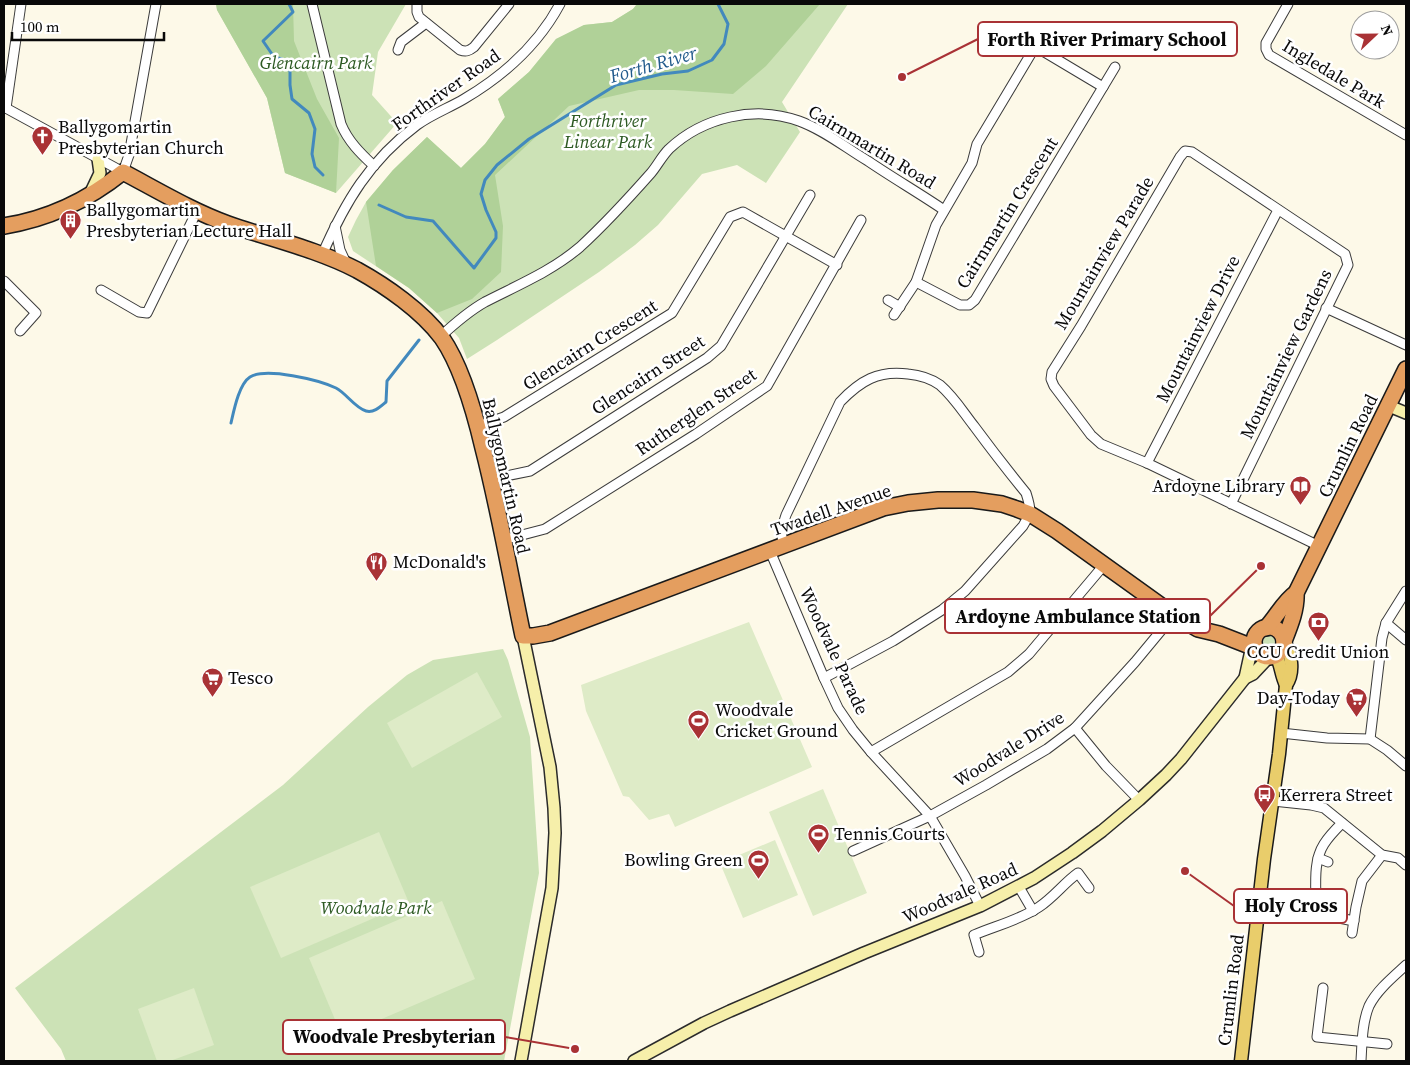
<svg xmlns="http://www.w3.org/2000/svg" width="1410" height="1065" font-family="'Source Serif 4',serif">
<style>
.green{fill:#cce2b6}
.forest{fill:#b0d198}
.pitch{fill:#deebc7}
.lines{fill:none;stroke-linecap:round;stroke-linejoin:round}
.stream{stroke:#4289bd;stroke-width:3}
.street-casing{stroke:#3c3c3c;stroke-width:11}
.secondary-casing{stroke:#2b2b2b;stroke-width:14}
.primary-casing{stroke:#1a1a1a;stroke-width:15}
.highway-casing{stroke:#1a1a1a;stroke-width:18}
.street{stroke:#fff;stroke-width:9}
.secondary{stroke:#f6efaa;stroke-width:11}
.primary{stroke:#e9cd6b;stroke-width:12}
.highway{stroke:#e49e5f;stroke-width:15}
.labels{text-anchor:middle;stroke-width:5;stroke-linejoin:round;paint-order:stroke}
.park-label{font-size:18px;font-style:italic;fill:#2c5922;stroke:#fff}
.street-label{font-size:18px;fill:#090909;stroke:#fff}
.poi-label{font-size:18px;fill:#090909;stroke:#fff;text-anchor:start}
.water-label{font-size:19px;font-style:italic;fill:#225b8c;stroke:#fff}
.leader{fill:none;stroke:#a93235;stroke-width:2}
.callout-dot{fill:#a93235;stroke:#fff;stroke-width:2}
.callout{fill:#fff;stroke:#a93235;stroke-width:2}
.callout-label{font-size:19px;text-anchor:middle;font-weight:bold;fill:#090909}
</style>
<rect width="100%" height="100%" fill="#fdf9e8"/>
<g class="green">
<polygon points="216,4 406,4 378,52 372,95 397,123 336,193 285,173 267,98 217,10"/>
<polygon points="637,4 848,4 782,102 800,132 766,183 737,165 702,174 658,225 635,245 599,272 497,340 467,359 459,338 437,313 409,288 353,251 348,237 356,220 366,202 393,170 427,137 461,168 485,144 505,117 498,99 529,72 556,39 584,25 612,22 633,9"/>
<circle cx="1269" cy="642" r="6"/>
<polygon points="503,649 508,660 530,737 539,873 504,1061 66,1061 61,1049 15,988 283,785 368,707 407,675 433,660"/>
</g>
<g class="forest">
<polygon points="216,4 293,4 294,41 317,99 339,138 336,193 285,173 267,98 217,10"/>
<polygon points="637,4 820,4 766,66 733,94 674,90 639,90 569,106 495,175 503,226 501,272 472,299 437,313 409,288 376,266 366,202 393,170 427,137 461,168 485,144 505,117 498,99 529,72 556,39 584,25 612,22 633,9"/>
</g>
<g class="pitch">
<polygon points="749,622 812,767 675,827 669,814 649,820 629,797 623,796 586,711 581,685"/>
<polygon points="477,672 502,717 412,768 387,723"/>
<polygon points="823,789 867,893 813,916 769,812"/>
<polygon points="379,832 409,903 281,958 250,887"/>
<polygon points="775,840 798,895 743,918 720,863"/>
<polygon points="442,901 475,979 342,1036 309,958"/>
<polygon points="194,988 214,1045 170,1061 157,1061 138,1009"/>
</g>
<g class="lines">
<g class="stream">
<polyline points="289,4 293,12 263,41 274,57 282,59 290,71 290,85 292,99 309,113 315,129 312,154 315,167 323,175"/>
<polyline points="379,205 406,217 433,221 474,268 496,238 496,232 486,210 481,194 485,180 497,165 529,139 616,85 662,74 688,71 712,60 724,44 728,24 718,4"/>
<path d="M231,423C234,410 239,384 250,377C266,367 319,380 336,388C346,393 355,408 366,411C374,413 380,407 386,402L387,381L419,340"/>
</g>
<defs>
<g id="street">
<path d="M312,4L341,124C348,141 360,153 374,166"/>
<path d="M417,4V12L419,17L460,50C466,52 469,51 474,47L509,4"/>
<polyline points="1288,4 1266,43 1266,49 1269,55 1406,135"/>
<polyline points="1011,32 1103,87"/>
<polyline points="398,50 401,42 426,23"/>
<polyline points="4,107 123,172 129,155 156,4"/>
<polyline points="6,108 21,4"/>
<polyline points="335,226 340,250 346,263"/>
<path d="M322,255C345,202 370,160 417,125C432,114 449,108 464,99C503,76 538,45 560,4"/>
<polyline points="4,281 36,313 20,331"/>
<polyline points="916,282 960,305 969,305 975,300 1115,67"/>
<polyline points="101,290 139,312 147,313 197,211"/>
<polyline points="888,300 900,307"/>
<polyline points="1326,308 1406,345"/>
<polyline points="894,315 916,282 936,225 972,163 977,144 1035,47"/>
<path d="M440,337C454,324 469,311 485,302C518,285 552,271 580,247C605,224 628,199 651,173C657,166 662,156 669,149C703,117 755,105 799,121C824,130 846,148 868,161C893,178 919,193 944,210"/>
<polyline points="478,426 504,417 672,313 730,217 743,212 837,265"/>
<polyline points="1147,463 1278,210"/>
<polyline points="491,479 530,471 707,358 721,346 810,195"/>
<polyline points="1231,504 1348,265 1345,254 1192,152 1185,151 1180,157 1081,326 1052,372 1051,379 1054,386 1091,435 1101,444 1147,463 1319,546"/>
<polyline points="503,540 545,529 696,434 767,386 861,220"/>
<path d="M785,546C779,533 782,528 786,515L840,402C860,381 878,370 908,374C919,375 930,378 940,385C954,397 963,412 974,426C991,449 1008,471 1026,493C1031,509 1032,511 1023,526L965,591L942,610L893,641L824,678"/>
<polyline points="770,551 824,678 838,708 853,730 871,752 930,816 965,876 980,906"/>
<polyline points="1386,623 1406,640"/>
<polyline points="1075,728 1106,766 1139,800"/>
<polyline points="1281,733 1327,738 1370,739 1387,750 1406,766"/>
<polyline points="1370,739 1382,638 1386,623 1406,591"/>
<polyline points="871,752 1008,672 1029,654 1104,565"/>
<polyline points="1273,801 1311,805 1324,808 1382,855 1398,858 1406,865"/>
<polyline points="853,851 930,816 986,785 1047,749 1075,728 1135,662 1174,615"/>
<polyline points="1318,858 1328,862"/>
<polyline points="1019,887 1033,911"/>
<path d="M1316,904C1316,885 1313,861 1324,844C1329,836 1336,829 1342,823"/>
<polyline points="1339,918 1354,921"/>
<polyline points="1352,933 1356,907 1362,881 1382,855"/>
<path d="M979,952L974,935C995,926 1020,920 1039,907C1054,897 1064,883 1078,873L1089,888"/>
<polyline points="1323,988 1317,1037 1387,1044"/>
<path d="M1361,1061C1362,1044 1362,1023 1369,1006C1377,990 1393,977 1406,965"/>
</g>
<g id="secondary">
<polyline points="90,194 100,173 98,159"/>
<polyline points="1389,406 1406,413"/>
<polyline points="1245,678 1250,655 1256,649"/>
<polyline points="521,1061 552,888 555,833 554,808 550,767 523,636"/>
<polyline points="634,1061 704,1023 730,1011 864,953 980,906 1034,878 1072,853 1102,831 1139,800 1166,775 1181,759 1245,678 1253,674 1269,657"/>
</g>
<g id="primary">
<path d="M1276,655C1281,664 1281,675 1286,685"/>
<path d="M1241,1061L1264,859L1279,754L1286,685C1295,672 1291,653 1284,641"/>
</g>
<g id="highway">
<path d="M4,226C48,219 88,200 123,172C157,190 192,211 228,224C271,239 316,249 357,270C386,286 422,311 442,338C462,367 475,414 483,448C499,510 510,574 523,636H533L550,633L883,508L908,503L938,500H973L1002,504L1017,509L1030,514L1057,531L1174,615L1198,629L1219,634L1255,648"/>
<circle cx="1269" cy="642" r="15"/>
<path d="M1266,628C1277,616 1284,601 1296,593"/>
<path d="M1284,641C1290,626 1297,609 1296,593L1406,369"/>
</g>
</defs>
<use href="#street" class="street-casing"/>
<use href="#secondary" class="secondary-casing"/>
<use href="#primary" class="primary-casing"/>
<use href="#highway" class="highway-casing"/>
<use href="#street" class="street"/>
<use href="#secondary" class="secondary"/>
<use href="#primary" class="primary"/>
<use href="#highway" class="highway"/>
</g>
<defs>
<symbol id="church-pin" viewBox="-11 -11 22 30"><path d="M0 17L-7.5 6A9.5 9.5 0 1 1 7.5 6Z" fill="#a93235" stroke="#fff"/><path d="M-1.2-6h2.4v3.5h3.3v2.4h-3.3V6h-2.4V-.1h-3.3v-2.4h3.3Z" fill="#fff"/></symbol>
<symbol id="building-pin" viewBox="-11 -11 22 30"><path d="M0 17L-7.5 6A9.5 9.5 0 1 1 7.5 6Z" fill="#a93235" stroke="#fff"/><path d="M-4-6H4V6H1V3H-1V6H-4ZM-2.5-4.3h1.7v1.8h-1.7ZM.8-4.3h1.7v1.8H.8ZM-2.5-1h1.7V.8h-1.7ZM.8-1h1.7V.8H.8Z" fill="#fff"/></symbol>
<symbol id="library-pin" viewBox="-11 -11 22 30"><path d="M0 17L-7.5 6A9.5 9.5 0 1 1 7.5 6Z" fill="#a93235" stroke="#fff"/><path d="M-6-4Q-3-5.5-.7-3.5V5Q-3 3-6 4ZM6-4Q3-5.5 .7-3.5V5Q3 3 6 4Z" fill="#fff"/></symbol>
<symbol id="restaurant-pin" viewBox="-11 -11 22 30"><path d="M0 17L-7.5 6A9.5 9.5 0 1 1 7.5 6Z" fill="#a93235" stroke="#fff"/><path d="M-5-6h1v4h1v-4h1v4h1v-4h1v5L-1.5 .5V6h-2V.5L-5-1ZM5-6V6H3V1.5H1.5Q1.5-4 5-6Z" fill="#fff"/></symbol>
<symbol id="bank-pin" viewBox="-11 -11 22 30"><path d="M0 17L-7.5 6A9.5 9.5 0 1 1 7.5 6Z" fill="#a93235" stroke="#fff"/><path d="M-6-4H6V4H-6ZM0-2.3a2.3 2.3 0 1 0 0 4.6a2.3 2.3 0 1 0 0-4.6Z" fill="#fff"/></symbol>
<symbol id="supermarket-pin" viewBox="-11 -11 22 30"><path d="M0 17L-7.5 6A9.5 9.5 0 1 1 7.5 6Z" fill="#a93235" stroke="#fff"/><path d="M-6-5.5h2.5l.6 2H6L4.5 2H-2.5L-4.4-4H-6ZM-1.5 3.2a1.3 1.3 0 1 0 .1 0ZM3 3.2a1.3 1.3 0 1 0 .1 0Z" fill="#fff"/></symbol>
<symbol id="stadium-pin" viewBox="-11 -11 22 30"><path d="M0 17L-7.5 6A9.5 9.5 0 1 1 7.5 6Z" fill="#a93235" stroke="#fff"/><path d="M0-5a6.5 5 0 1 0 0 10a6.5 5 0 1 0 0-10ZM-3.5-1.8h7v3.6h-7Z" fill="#fff"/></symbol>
<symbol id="bus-pin" viewBox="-11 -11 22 30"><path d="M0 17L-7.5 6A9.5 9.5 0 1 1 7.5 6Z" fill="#a93235" stroke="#fff"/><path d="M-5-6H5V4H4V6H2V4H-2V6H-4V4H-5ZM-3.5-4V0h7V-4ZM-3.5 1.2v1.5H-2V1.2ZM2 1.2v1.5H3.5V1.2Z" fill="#fff"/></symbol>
</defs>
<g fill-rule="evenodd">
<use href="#church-pin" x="30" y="124" width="25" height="34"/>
<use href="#building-pin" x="58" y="208" width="25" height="34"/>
<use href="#library-pin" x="1288" y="474" width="25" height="34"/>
<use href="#restaurant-pin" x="364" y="550" width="25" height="34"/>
<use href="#bank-pin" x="1306" y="610" width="25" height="34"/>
<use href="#supermarket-pin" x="200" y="666" width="25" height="34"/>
<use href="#supermarket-pin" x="1344" y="686" width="25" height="34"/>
<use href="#stadium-pin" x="686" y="708" width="25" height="34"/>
<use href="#bus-pin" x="1252" y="782" width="25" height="34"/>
<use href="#stadium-pin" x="806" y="822" width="25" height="34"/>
<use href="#stadium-pin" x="746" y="848" width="25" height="34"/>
</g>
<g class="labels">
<g class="park-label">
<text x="316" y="69">Glencairn Park</text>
<text x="608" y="127">Forthriver<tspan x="608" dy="21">Linear Park</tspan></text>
<text x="376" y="914">Woodvale Park</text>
</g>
<g class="street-label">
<text transform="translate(1334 74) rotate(31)" y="6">Ingledale Park</text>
<text transform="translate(446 90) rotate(-35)" y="6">Forthriver Road</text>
<text transform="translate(872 147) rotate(31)" y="6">Cairnmartin Road</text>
<text transform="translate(1007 213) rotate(-58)" y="6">Cairnmartin Crescent</text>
<text transform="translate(1104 253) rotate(-59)" y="6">Mountainview Parade</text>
<text transform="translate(1198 329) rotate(-63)" y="6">Mountainview Drive</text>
<text transform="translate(590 345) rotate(-32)" y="6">Glencairn Crescent</text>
<text transform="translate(1286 354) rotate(-64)" y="6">Mountainview Gardens</text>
<text transform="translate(648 375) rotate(-33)" y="6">Glencairn Street</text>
<text transform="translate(696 412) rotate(-34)" y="6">Rutherglen Street</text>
<text transform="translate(1348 446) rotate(-64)" y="6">Crumlin Road</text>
<text transform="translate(506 476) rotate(77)" y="6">Ballygomartin Road</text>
<text transform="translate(831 510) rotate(-19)" y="6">Twadell Avenue</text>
<text transform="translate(834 651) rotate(65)" y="6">Woodvale Parade</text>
<text transform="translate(1009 749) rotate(-32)" y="6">Woodvale Drive</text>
<text transform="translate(960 893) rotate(-24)" y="6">Woodvale Road</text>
<text transform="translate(1231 990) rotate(-83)" y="6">Crumlin Road</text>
</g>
<g class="poi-label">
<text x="58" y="133">Ballygomartin<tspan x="58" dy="21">Presbyterian Church</tspan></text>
<text x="86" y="216">Ballygomartin<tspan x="86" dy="21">Presbyterian Lecture Hall</tspan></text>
<text x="1285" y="492" text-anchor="end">Ardoyne Library</text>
<text x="393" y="568">McDonald's</text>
<text x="1318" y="658" text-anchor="middle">CCU Credit Union</text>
<text x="228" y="684">Tesco</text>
<text x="1340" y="704" text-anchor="end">Day-Today</text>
<text x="715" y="716">Woodvale<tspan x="715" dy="21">Cricket Ground</tspan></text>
<text x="1280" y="801">Kerrera Street</text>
<text x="834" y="840">Tennis Courts</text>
<text x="743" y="866" text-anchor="end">Bowling Green</text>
</g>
<g class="water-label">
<text transform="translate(653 64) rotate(-16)" y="7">Forth River</text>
</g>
</g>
<path class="leader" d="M902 77L978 39M1261 566L1210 616M1185 871L1234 906M575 1049L505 1037"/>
<g class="callout-dot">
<circle cx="902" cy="77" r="5"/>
<circle cx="1261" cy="566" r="5"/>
<circle cx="1185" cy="871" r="5"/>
<circle cx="575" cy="1049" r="5"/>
</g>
<g class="callout">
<rect x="978" y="22" width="259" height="34" rx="5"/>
<rect x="945" y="599" width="265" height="34" rx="5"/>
<rect x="1234" y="889" width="113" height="34" rx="5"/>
<rect x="283" y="1020" width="222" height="34" rx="5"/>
</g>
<g class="callout-label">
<text x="1107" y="46">Forth River Primary School</text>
<text x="1078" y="623">Ardoyne Ambulance Station</text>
<text x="1291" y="912">Holy Cross</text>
<text x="394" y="1043">Woodvale Presbyterian</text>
</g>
<rect width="1410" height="1065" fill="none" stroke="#090909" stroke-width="10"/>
<g transform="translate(1375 35) rotate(68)"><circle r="24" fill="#ffffff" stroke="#9d9d9d"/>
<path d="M0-4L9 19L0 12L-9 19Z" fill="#a93235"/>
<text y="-8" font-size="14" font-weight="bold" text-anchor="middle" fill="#090909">N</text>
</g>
<path d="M12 32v8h152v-8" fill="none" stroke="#090909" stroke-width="2.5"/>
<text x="20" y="32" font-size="15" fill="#090909" stroke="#ffffff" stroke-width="4" paint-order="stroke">100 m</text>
</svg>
